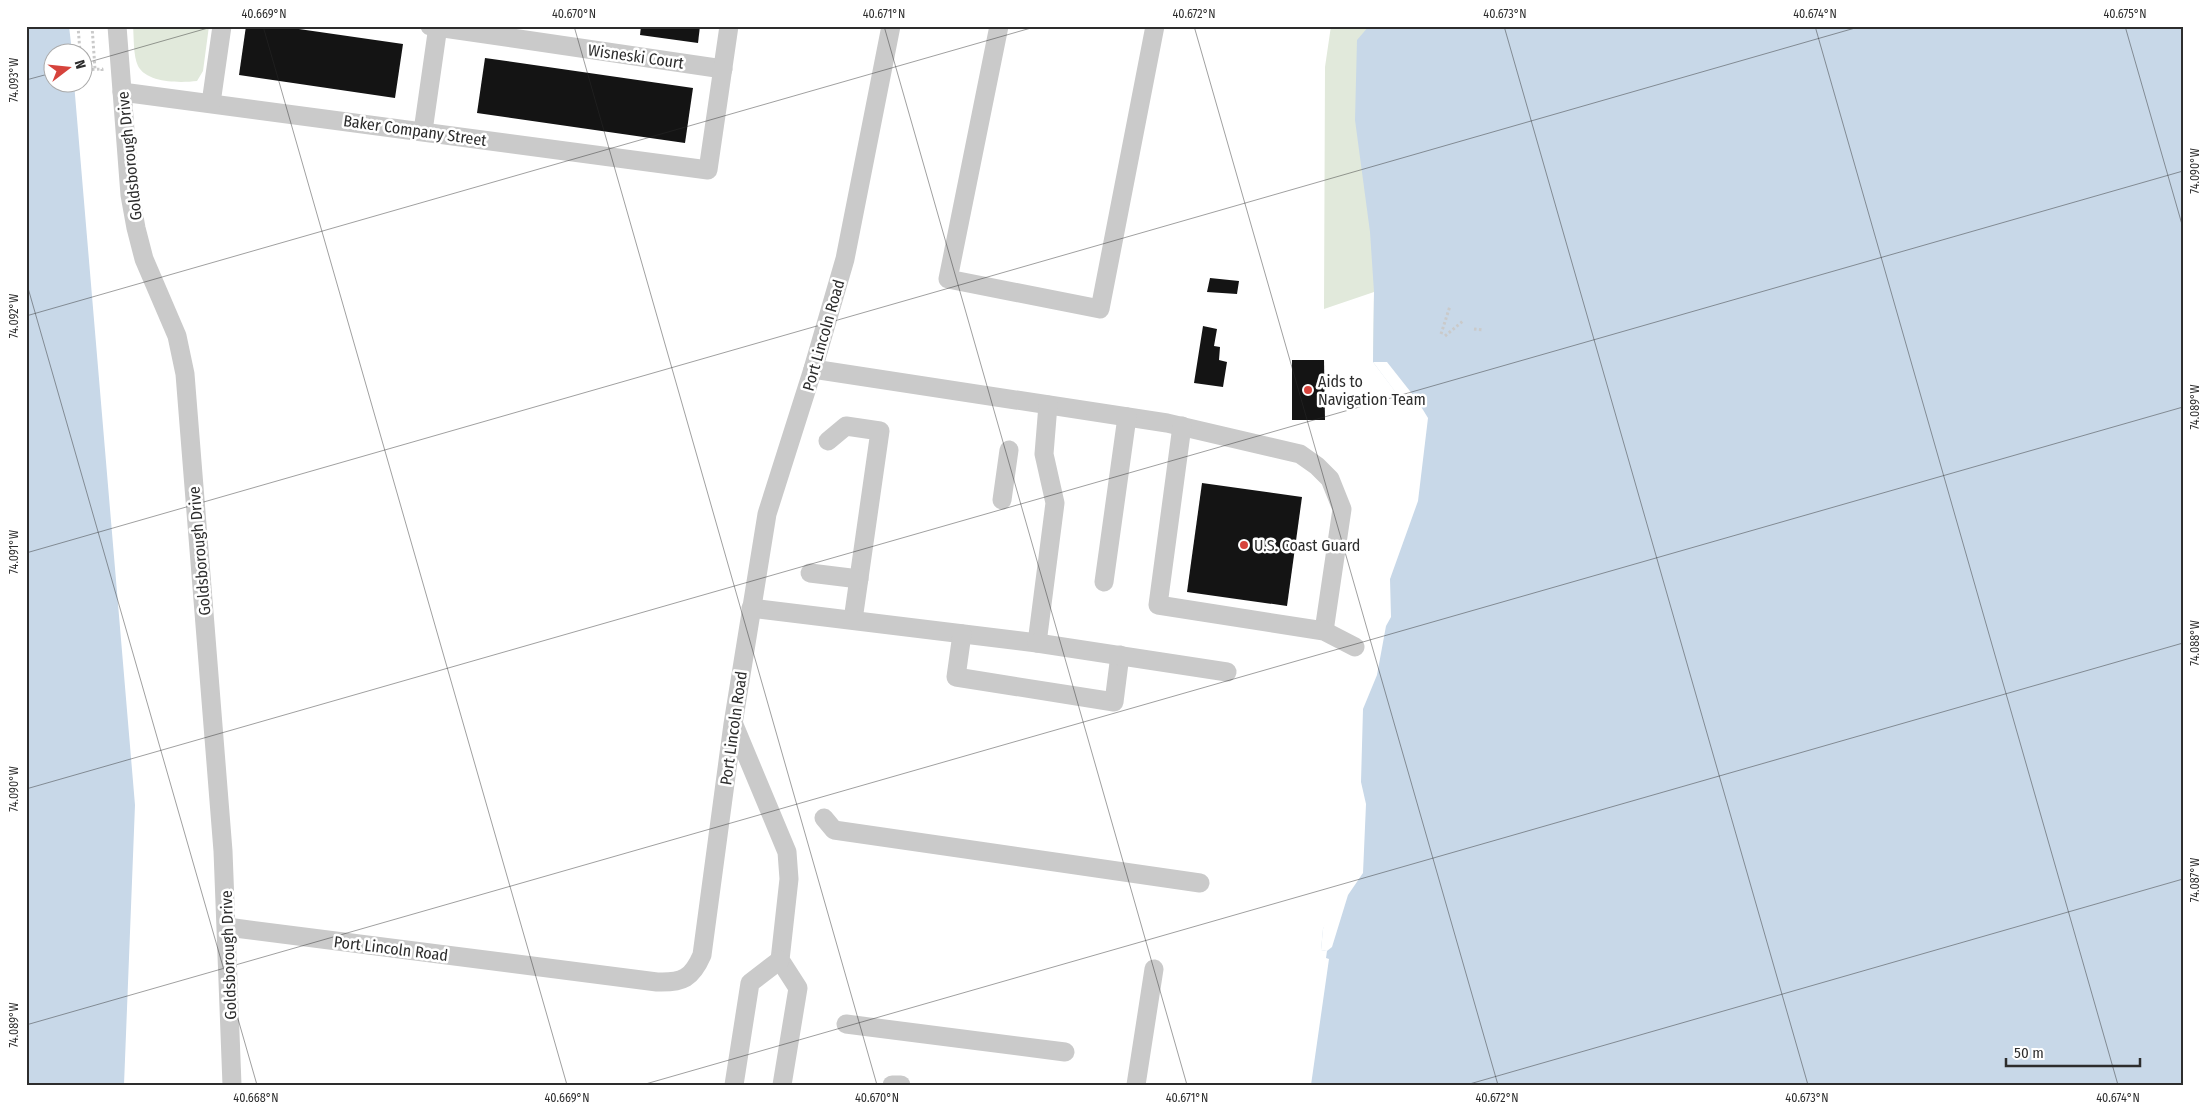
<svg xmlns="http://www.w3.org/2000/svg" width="2209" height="1111" font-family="'Fira Sans Condensed',sans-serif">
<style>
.green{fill:#e1e9db}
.water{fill:#c8d8e8}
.pier{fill:#fff}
.building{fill:#141414}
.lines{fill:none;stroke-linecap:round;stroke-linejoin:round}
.path{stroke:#cacaca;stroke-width:3;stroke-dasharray:2.5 2.5;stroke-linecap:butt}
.minor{stroke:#cacaca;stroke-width:19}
.ticks{fill:none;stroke:#2d2d2d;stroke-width:1;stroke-opacity:0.45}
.poi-dot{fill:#d6433c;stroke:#fff;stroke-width:2}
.labels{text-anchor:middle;stroke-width:5;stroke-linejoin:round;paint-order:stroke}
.street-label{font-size:16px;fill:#2d2d2d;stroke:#fff}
.poi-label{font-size:16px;fill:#2d2d2d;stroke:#fff;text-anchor:start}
.neatline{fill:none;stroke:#2d2d2d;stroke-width:2}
.ticks-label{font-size:12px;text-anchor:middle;fill:#2d2d2d}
</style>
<rect width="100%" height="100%" fill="#fff"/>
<g class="green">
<path d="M133,26H209L203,71L197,81C179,83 147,83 138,66C133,56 134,37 133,26Z"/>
<polygon points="1331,26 1528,26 1428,418 1373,362 1374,292 1324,309 1325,67"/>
</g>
<g class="water">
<polygon points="26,26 69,26 72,52 52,52 52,82 74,83 135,805 124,1085 26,1085"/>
<polygon points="1369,26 2183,26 2183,1085 1311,1085 1329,959 1326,958 1327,951 1321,950 1323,929 1348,876 1351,765 1403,516 1416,419 1373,362 1374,292 1370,232 1355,120 1357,40"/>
</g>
<polygon class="pier" points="1373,362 1387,362 1417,400 1428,418 1418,501 1390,579 1391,617 1386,626 1377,675 1363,709 1361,782 1366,804 1363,873 1348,895 1332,947 1327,951 1321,950 1323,929 1327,915 1346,875 1349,765 1355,706 1393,536 1400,515 1413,420 1407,412 1408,409"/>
<g class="building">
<polygon points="246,26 278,26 403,44 395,98 239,75"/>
<polygon points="641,26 700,26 698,43 640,35"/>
<polygon points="485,58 693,88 685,143 477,113"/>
<polygon points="1210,278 1239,281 1237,294 1207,292"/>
<polygon points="1203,326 1217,329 1214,346 1220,347 1219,360 1227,362 1223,387 1194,383"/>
<polygon points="1292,360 1324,360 1325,420 1292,420"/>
<polygon points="1202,483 1302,497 1287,606 1187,592"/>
</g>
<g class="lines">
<g class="path">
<polyline points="78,26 80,52"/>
<polyline points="92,26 95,69"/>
<polyline points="82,70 102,69 102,71"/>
<polyline points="1474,329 1483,330"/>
<polyline points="1441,334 1450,306"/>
<polyline points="1445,336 1463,321"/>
</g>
<g class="minor">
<polyline points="117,26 130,195 136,228 144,259 177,336 185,374 223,851 232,1085"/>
<polyline points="430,26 723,69"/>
<polyline points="999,26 948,279 1100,309 1155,26"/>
<polyline points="122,92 708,170 729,26"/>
<polyline points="211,103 222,26"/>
<polyline points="423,131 438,26"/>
<polyline points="813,369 1167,423 1300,454 1317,466 1330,479 1342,509 1324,631"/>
<polyline points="1182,426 1158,605 1324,631 1355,647"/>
<polyline points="828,441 846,426 880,431 853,620"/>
<polyline points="1002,500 1009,450"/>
<polyline points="810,573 859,579"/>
<polyline points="1104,582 1127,417"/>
<polyline points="751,608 1037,643 1055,503 1044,454 1048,405"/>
<polyline points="962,634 956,677 1114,702 1120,655"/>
<polyline points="1037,643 1227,672"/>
<polyline points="734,725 787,852 789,879 780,960 798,988 782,1085"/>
<polyline points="824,818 834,830 1200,883"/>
<path d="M227,927L657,982C683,983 692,978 702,955L733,724L767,514L813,369L845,259L891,26"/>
<polyline points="846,1024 1065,1052"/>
<polyline points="734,1085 750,983 780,960"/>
<polyline points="892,1085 901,1085"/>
<polyline points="1136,1085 1154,969"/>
</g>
</g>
<path class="ticks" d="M263,26L567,1085M574,26L877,1085M884,26L1187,1085M1194,26L1498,1085M1504,26L1808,1085M1815,26L2118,1085M2125,26L2183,228M82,64L215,26M26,80L52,73M26,281L257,1085M26,316L1038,26M26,553L1862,26M26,789L2183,171M26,1025L2183,407M642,1085L2183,643M1466,1085L2183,879"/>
<g class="poi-dot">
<circle cx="1308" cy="390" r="5"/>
<circle cx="1244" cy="545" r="5"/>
</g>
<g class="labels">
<g class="street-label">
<text transform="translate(636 56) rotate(8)" y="6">Wisneski Court</text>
<text transform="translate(415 130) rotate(8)" y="6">Baker Company Street</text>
<text transform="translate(129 156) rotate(-96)" y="6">Goldsborough Drive</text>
<text transform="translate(823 335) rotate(-74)" y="6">Port Lincoln Road</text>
<text transform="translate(199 551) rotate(-95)" y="6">Goldsborough Drive</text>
<text transform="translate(733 728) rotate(-82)" y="6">Port Lincoln Road</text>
<text transform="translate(391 948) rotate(7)" y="6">Port Lincoln Road</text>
<text transform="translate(228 955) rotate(-92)" y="6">Goldsborough Drive</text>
</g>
<g class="poi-label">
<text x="1318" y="387">Aids to<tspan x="1318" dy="18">Navigation Team</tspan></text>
<text x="1254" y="551">U.S. Coast Guard</text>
</g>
</g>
<rect width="2209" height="1111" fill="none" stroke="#ffffff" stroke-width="55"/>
<g transform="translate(68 68) rotate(74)"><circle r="24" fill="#ffffff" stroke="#ababab"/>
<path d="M0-4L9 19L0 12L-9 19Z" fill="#d6433c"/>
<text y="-8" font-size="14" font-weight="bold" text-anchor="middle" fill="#2d2d2d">N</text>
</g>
<path d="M2006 1058v8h134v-8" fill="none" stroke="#2d2d2d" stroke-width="2.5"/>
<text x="2014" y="1058" font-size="15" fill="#2d2d2d" stroke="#ffffff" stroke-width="4" paint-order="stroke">50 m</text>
<rect x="28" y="28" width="2154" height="1056" class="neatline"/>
<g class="ticks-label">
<text x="264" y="18">40.669°N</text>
<text x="574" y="18">40.670°N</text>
<text x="884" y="18">40.671°N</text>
<text x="1194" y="18">40.672°N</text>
<text x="1505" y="18">40.673°N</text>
<text x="1815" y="18">40.674°N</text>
<text x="2125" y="18">40.675°N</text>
<text transform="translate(14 80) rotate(-90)" y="4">74.093°W</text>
<text transform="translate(2195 171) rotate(-90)" y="4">74.090°W</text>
<text transform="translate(14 316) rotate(-90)" y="4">74.092°W</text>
<text transform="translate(2195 407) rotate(-90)" y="4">74.089°W</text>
<text transform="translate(14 552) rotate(-90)" y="4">74.091°W</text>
<text transform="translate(2195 643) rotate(-90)" y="4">74.088°W</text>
<text transform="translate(14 789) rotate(-90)" y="4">74.090°W</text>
<text transform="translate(2195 880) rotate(-90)" y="4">74.087°W</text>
<text transform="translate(14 1025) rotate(-90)" y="4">74.089°W</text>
<text x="256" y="1102">40.668°N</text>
<text x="567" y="1102">40.669°N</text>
<text x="877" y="1102">40.670°N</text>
<text x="1187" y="1102">40.671°N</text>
<text x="1497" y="1102">40.672°N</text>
<text x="1807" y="1102">40.673°N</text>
<text x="2118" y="1102">40.674°N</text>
</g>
</svg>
